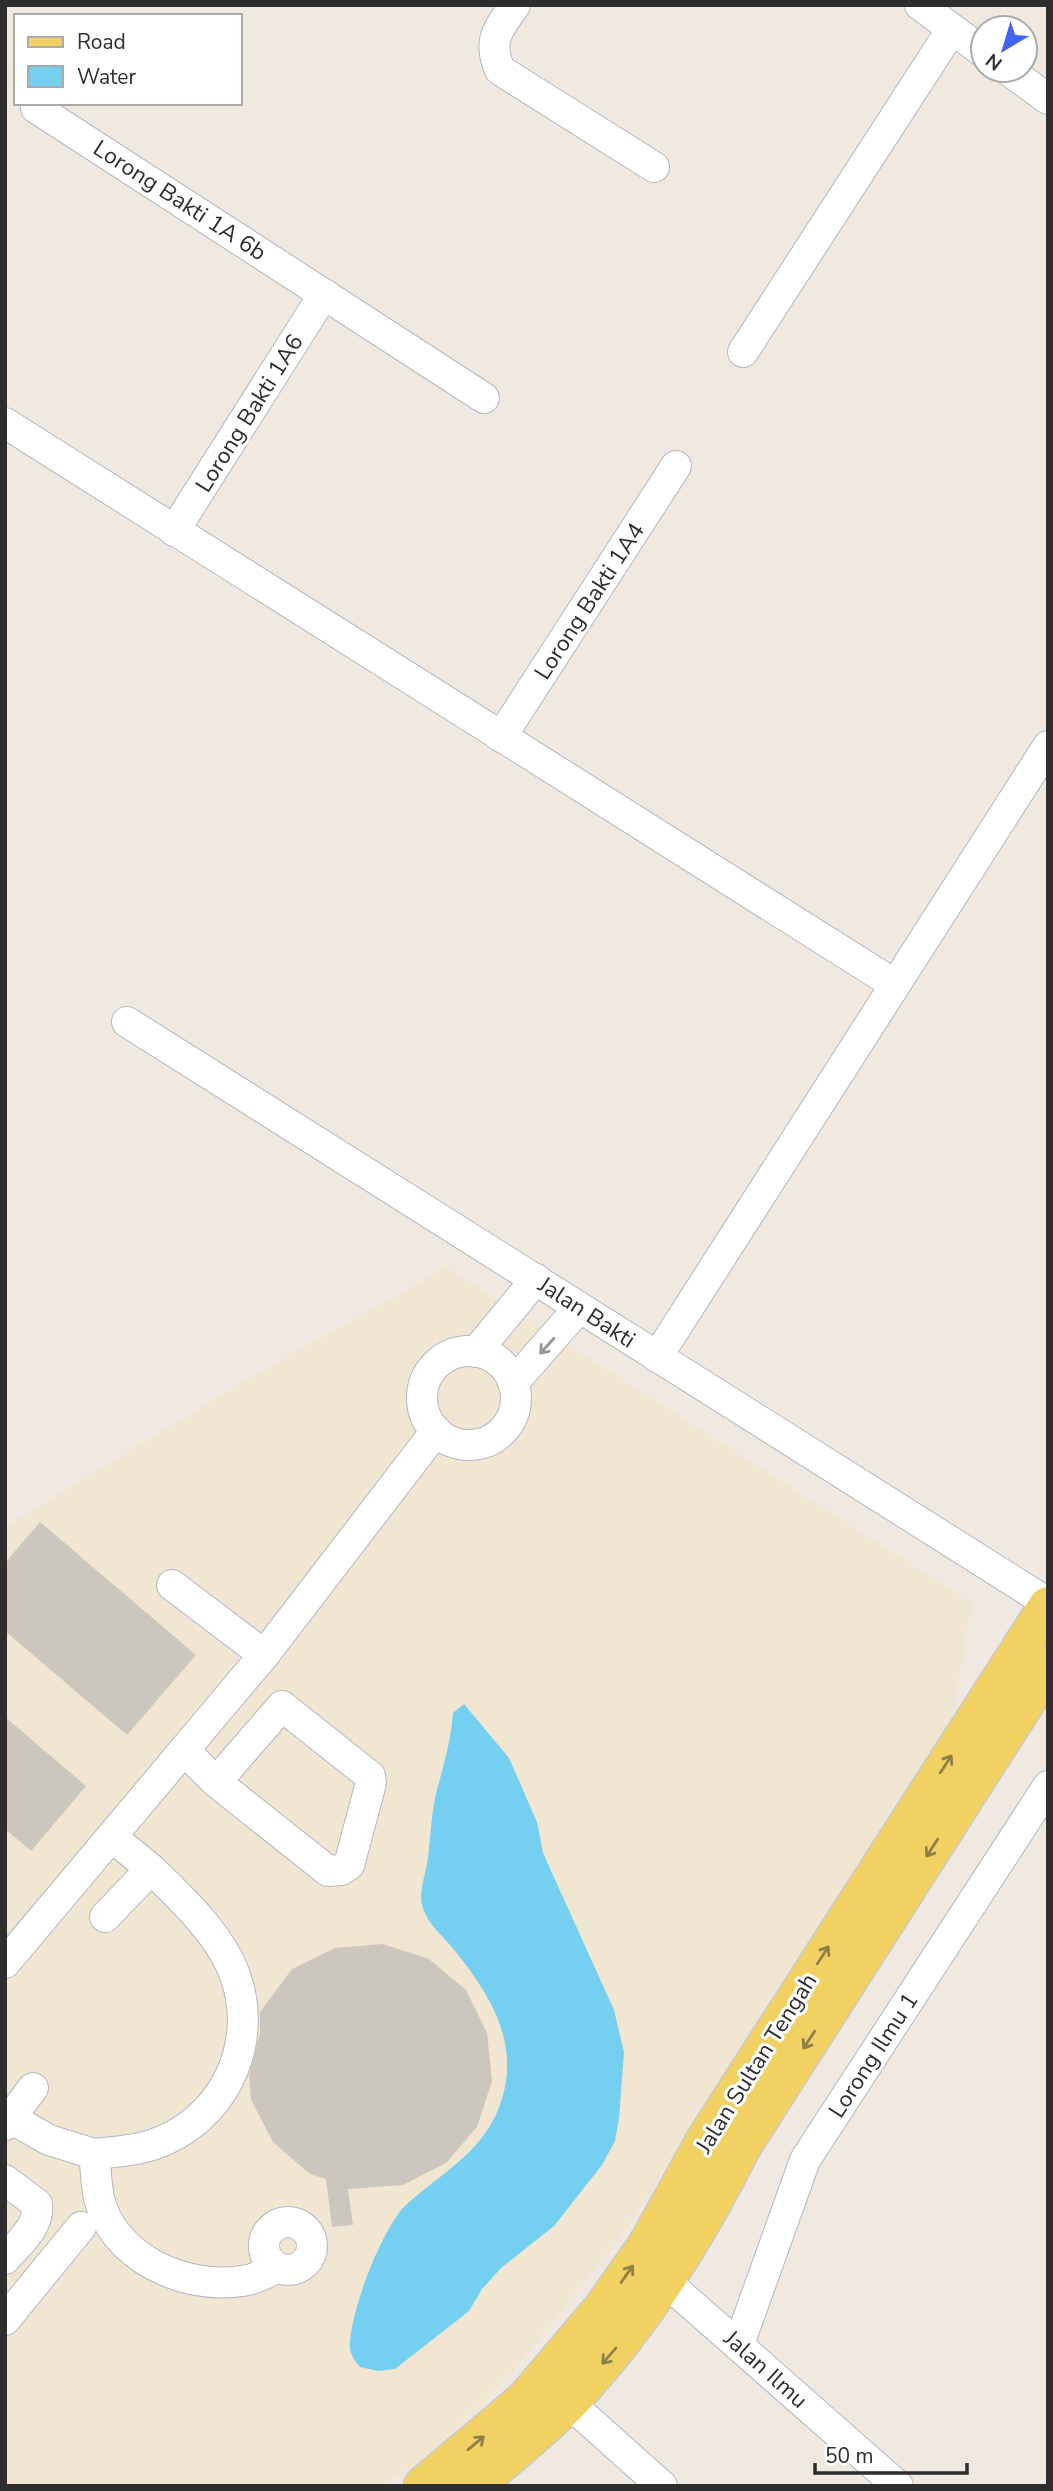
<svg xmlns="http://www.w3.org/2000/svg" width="1053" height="2491" font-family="'Nunito Sans',sans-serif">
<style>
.education{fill:#f0e6d1}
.water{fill:#75cff0}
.building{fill:#cbc7bf}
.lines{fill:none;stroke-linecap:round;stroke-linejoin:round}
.minor-casing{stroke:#b4b7c1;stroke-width:32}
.major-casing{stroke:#c9c9c9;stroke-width:41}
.minor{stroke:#fff;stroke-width:30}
.major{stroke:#f2d163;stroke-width:38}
.oneway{stroke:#969696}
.oneway2{stroke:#908048}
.labels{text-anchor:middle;stroke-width:6;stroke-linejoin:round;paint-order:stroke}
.street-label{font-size:23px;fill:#2e2e2e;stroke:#fff}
</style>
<rect width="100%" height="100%" fill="#efe9e1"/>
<polygon class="education" points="447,1267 972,1603 950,1727 628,2227 512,2373 433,2453 383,2486 5,2486 5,1527 246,1380"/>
<path class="water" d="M464,1704L509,1758L537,1822L543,1853L614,2010L624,2052L619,2118L615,2141L602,2165L554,2226L501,2268L482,2289L469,2311L395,2369L378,2371L360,2367C356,2362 351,2356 350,2349C348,2316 382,2227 407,2204C440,2174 480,2154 498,2110C523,2049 493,1998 455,1951C442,1934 428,1926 422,1905C419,1891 426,1872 428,1858C431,1835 431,1812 437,1790C444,1763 451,1741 453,1713Z"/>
<g class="building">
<polygon points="40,1522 196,1655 127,1735 5,1631 5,1563"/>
<polygon points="5,1717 86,1786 31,1851 5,1829"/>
<polygon points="383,1944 429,1959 466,1990 487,2033 492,2081 477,2127 446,2163 403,2185 348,2189 353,2225 332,2227 326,2179 310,2174 273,2142 251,2100 249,2076 260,2033 260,2012 292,1969 335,1948"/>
</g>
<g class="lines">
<defs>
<g id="minor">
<path d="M515,5C498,30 487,40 500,70L654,167"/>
<polyline points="920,5 983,52"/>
<polyline points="1008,70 1048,99"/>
<polyline points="36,108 484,398"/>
<polyline points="743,352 952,29"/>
<polyline points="5,423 894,984"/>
<polyline points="174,531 324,294"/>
<polyline points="501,737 676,466"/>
<polyline points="127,1022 1048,1603"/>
<circle cx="469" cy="1398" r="47"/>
<polyline points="476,1352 536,1279"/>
<polyline points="657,1357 1048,746"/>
<polyline points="513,1383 579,1308"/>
<polyline points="172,1585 264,1655"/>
<polyline points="184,1750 216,1782 282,1706 370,1776 371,1783 349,1865 341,1870 328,1871 216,1782"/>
<polyline points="105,1917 151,1869 113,1838"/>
<polyline points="5,1963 264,1655 436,1431"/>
<path d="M5,2115L49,2140L94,2154C96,2169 96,2184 99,2198C113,2258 185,2290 242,2281C254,2280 266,2273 277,2268"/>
<polyline points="5,2125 33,2088"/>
<path d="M94,2154C113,2152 134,2151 152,2145C222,2122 259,2047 236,1978C222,1936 182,1899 151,1869"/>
<path d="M5,2180L37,2204C40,2226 19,2243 5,2259"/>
<circle cx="288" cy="2246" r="24"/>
<polyline points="665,2281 898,2486"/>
<polyline points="5,2320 81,2227"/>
<polyline points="739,2344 805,2160 1048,1786"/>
<polyline points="568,2402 662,2486"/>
</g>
<g id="major">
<polyline points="423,2486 526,2399 603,2308 648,2244 706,2139 1048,1606"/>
<path d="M474,2486C506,2458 541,2431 570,2401C641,2326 696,2238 742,2146L1048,1667"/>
</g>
</defs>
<use href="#minor" class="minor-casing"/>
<use href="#major" class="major-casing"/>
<use href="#minor" class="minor"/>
<use href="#major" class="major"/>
</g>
<defs><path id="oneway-shaft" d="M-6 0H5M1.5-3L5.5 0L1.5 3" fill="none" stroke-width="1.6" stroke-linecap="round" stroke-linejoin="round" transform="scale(1.75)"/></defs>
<use class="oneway" href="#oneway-shaft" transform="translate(547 1346) rotate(132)"/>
<g class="oneway2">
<use href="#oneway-shaft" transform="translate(946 1764) rotate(-57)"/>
<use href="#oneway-shaft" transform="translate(932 1848) rotate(123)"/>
<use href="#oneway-shaft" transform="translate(823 1955) rotate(-57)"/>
<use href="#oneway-shaft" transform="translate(809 2040) rotate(123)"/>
<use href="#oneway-shaft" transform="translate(627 2274) rotate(-55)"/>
<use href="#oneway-shaft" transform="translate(609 2356) rotate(131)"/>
<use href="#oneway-shaft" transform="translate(476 2443) rotate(-40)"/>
</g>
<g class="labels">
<g class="street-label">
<text transform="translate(180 200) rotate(33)" y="8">Lorong Bakti 1A 6b</text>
<text transform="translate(249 413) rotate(-58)" y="8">Lorong Bakti 1A6</text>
<text transform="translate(589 601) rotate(-57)" y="8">Lorong Bakti 1A4</text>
<text transform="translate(587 1312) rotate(33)" y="8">Jalan Bakti</text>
<text transform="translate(873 2055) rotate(-57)" y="8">Lorong Ilmu 1</text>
<text transform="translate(756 2063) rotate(-58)" y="8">Jalan Sultan Tengah</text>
<text transform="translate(766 2369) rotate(42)" y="8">Jalan Ilmu</text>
</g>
</g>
<rect width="1053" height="2491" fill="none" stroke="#2e2e2e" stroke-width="14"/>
<rect x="14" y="14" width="228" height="91" fill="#ffffff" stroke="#ababab" stroke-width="2"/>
<rect x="28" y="37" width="35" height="10" fill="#f2d163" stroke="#ababab" stroke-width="2"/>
<text x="77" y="49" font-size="21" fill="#2e2e2e">Road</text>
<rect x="28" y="66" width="35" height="21" fill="#75cff0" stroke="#ababab" stroke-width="2"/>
<text x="77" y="84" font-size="21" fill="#2e2e2e">Water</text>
<g transform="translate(1004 49) rotate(218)"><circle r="33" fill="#ffffff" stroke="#ababab" stroke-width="2"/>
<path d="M0-5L12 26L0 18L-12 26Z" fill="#4264fb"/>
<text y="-10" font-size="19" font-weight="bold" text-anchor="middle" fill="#2e2e2e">N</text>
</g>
<path d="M815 2463v10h152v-10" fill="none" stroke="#2e2e2e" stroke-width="3.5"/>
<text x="825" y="2463" font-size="21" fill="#2e2e2e" stroke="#ffffff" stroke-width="5" paint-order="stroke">50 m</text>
</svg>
